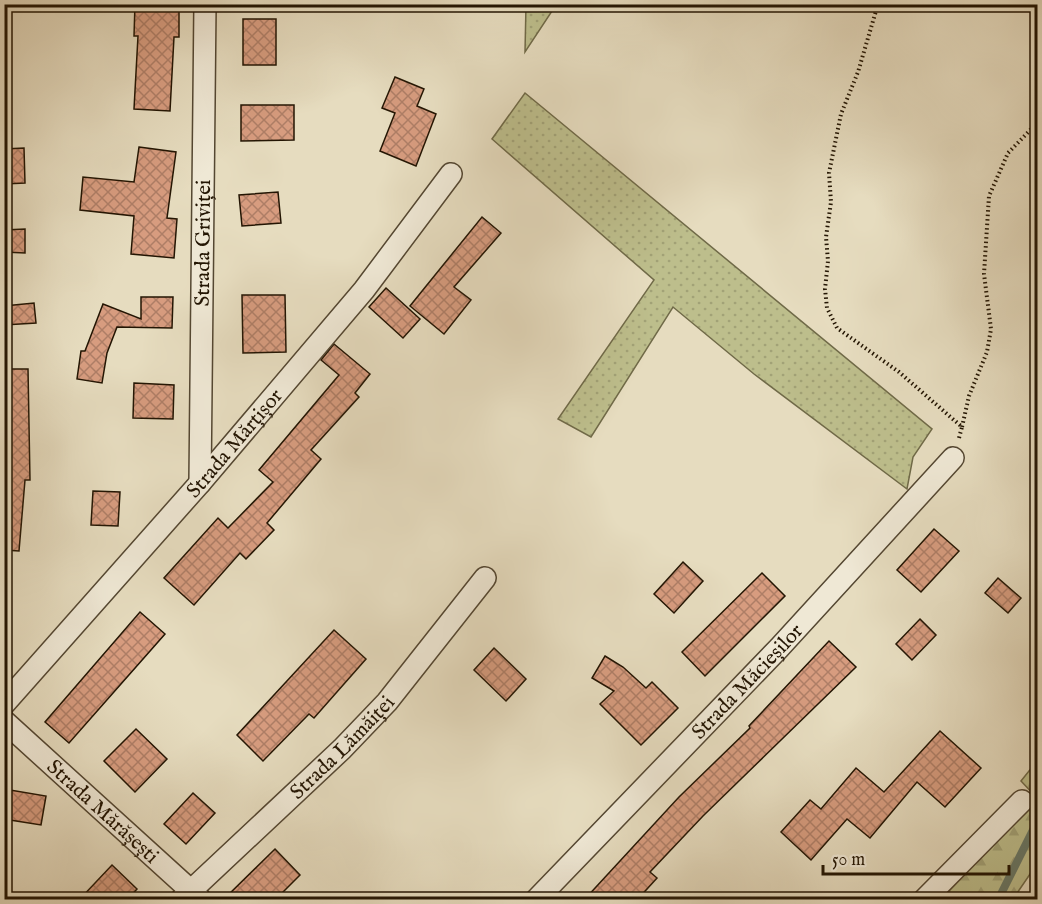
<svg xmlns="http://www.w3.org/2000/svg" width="1042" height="904" font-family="'IM FELL English',serif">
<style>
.grass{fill:url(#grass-dots);stroke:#706a48;stroke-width:1.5}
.forest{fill:url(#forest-firs);stroke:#706a48;stroke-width:1.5}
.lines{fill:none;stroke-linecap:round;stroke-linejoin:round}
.stream{stroke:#697968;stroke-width:8}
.building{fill:url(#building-cross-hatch);stroke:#231503;stroke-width:1.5}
.minor-casing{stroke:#544732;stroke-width:24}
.path{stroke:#231503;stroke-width:4;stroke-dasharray:1.5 3;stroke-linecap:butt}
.minor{stroke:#efe8d5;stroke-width:21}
.labels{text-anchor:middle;stroke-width:4.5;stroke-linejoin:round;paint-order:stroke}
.street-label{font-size:21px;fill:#231503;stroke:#efe8d5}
</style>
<defs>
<pattern id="grass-dots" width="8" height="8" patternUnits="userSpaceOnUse" patternTransform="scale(1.5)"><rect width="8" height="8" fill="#bdbe8c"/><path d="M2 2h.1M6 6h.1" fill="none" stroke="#a2a277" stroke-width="1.8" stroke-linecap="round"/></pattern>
<pattern id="forest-firs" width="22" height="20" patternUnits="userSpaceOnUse" patternTransform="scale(1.5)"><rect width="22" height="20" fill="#bdbe8c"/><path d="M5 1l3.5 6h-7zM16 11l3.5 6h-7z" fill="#a2a277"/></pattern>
<pattern id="building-cross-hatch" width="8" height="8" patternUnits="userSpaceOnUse" patternTransform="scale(1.5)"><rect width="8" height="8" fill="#d79c7f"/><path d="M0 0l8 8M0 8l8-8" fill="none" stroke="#ae7e66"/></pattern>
</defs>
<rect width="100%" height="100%" fill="#e6dcbf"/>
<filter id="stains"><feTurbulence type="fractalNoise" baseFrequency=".00333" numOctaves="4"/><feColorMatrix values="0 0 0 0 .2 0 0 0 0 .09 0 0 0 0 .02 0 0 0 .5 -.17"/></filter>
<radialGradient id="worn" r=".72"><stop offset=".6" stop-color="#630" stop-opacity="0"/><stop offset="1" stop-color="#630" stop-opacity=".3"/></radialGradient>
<g class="grass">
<polygon points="526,5 556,5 525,52"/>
<polygon points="525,93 932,429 913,457 907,489 754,374 673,307 591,437 558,419 654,280 492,139"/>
</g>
<polygon class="forest" points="1037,761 1037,864 1013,899 950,899 947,893 1037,798 1021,781"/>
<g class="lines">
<polyline class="stream" points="998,900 1038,820"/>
</g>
<g class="building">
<polygon points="135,4 179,4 179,37 174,37 170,111 134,109 138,36 134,36"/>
<rect x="243" y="19" width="33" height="46"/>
<polygon points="395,77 424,89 417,106 436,114 416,166 380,151 395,113 382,108"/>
<polygon points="241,105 294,105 294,140 241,141"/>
<polygon points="139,147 176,152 167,218 177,219 174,258 131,254 134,216 80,210 83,177 134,182"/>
<polygon points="24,148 25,183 4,184 4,149"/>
<polygon points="278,192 281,223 242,226 239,195"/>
<polygon points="482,217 501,233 454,287 471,300 444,334 410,306"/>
<polygon points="25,229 25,253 4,252 4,230"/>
<polygon points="386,288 420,319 403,338 369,307"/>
<polygon points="242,295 285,295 286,352 243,353"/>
<polygon points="141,297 173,297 172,328 117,327 107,353 102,383 77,379 81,351 85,351 103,304 141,319"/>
<polygon points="34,303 36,323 4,325 4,306"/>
<polygon points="334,344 370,374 355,393 359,397 311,450 321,459 267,523 274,530 246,559 240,553 194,605 164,578 218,518 228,528 273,482 259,470 339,375 321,360"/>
<polygon points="4,369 28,369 30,480 25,480 19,551 4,550"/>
<polygon points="134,383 174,385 173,419 133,418"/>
<polygon points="93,491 120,492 118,526 91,525"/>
<polygon points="934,529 959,551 921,592 897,570"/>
<polygon points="683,562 703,581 674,613 654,594"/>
<polygon points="762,573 785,596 705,676 682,652"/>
<polygon points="998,578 1021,598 1008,613 985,593"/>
<polygon points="140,612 165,634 69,743 45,722"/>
<polygon points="920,619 936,635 912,660 896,644"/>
<polygon points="334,630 366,659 314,718 309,714 263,761 237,735"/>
<polygon points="829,641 856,667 703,816 650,872 657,878 637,900 584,900 679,797 750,728 749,726"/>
<polygon points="494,648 526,679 506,701 474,670"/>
<polygon points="605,656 623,667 646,688 652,682 678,708 641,745 600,704 614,691 592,678"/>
<polygon points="136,729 167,759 135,792 104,761"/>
<polygon points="940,731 981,768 945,807 917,782 870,838 847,819 811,860 781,832 810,800 821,809 856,768 884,792"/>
<polygon points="4,789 46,796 41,825 4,819"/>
<polygon points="193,793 215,813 186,844 164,824"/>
<polygon points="275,849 300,875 275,900 223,900"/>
<polygon points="112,865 137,889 127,900 79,900"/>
</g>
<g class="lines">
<defs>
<g id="minor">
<path id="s1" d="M200,483L205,4"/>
<path id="s2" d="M4,704L200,483L364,290L451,174"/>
<path id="s3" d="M4,721L200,899"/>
<path id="s4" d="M181,900L342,749L387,702L485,578"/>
<path id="s5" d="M536,900L779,648L953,458"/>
<polyline points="924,900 1022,801"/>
</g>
</defs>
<use href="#minor" class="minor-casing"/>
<g class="path">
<polyline points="878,4 858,72 841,114 829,173 831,202 826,237 828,261 825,289 827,308 837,328 899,372 962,427 959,438"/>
<polyline points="962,427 969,396 987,352 991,329 984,274 989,196 1008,153 1038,122"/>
</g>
<use href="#minor" class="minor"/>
</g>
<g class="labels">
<g class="street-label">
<text dy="7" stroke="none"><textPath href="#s1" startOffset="240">Strada Griviței</textPath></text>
<text dy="7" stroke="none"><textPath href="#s2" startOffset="348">Strada Mărțișor</textPath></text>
<text dy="7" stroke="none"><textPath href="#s5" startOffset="304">Strada Măcieșilor</textPath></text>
<text dy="7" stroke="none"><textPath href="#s4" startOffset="222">Strada Lămăiței</textPath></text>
<text dy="7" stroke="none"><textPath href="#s3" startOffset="134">Strada Mărășești</textPath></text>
</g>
</g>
<rect width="1042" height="904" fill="none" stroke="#e6dcbf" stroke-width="24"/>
<rect x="6" y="6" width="1030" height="892" fill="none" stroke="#231503" stroke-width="3"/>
<rect x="12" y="12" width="1018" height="880" fill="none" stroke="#231503" stroke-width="1.5"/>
<path d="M823 865v9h186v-9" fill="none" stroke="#231503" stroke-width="3"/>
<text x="832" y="865" font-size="18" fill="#231503" stroke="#efe8d5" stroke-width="4.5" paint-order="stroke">50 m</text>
<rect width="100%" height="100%" filter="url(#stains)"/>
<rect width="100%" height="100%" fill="url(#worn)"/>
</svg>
